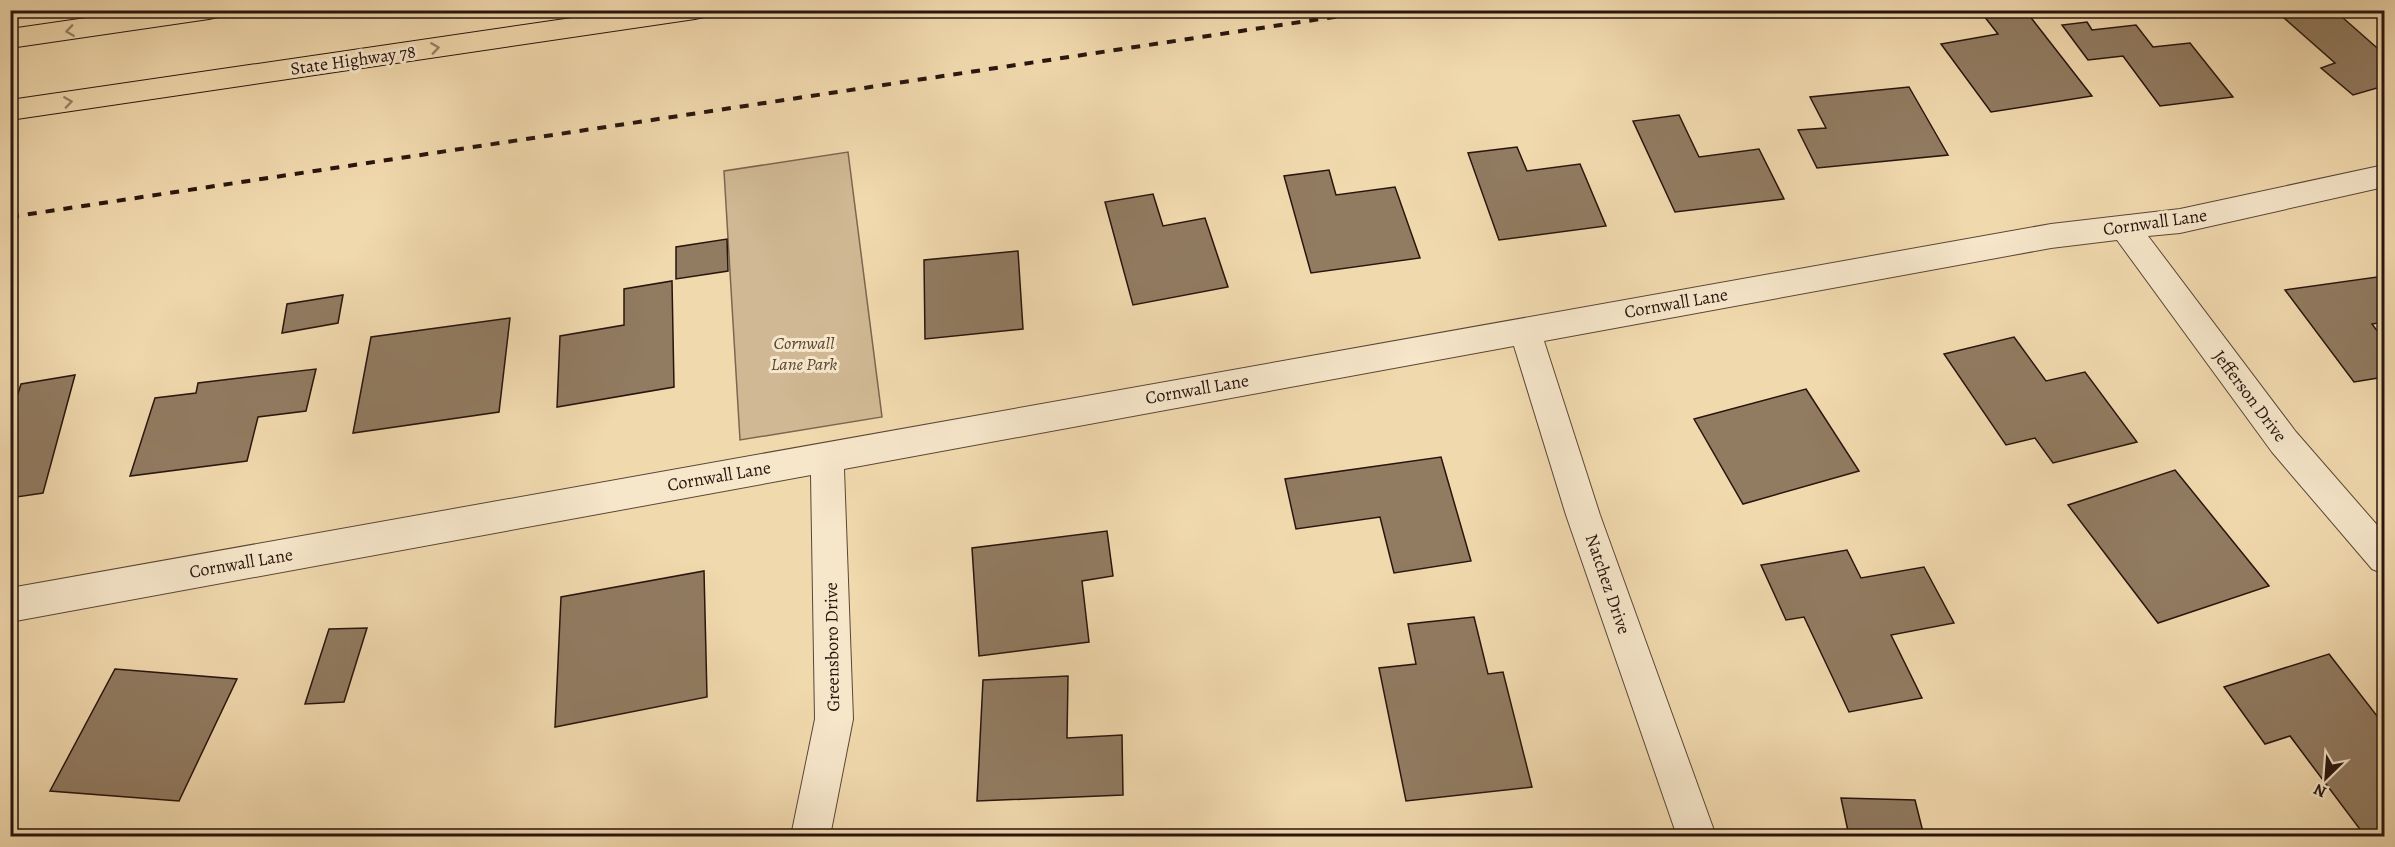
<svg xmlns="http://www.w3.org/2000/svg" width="2395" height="847" font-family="Alegreya,serif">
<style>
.green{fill:#cfb893;stroke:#7c6650;stroke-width:1.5}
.building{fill:#917b61;stroke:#28150e;stroke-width:1.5}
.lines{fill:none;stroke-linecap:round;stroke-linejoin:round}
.street-casing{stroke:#5a4636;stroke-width:2}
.primary-casing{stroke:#28150e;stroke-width:2}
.street{fill:#f6e6ca;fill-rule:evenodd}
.primary{fill:#f1d9ae;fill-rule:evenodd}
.rail{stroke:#28150e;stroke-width:4;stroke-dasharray:9 9;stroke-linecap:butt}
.oneway{stroke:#978166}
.labels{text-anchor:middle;stroke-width:6;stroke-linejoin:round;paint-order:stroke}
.street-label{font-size:18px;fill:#28150e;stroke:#f6e6ca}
.park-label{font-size:18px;font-style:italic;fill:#5a4636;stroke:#f6e6ca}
</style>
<rect width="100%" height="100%" fill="#f1d9ae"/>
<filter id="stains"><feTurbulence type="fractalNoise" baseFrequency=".00333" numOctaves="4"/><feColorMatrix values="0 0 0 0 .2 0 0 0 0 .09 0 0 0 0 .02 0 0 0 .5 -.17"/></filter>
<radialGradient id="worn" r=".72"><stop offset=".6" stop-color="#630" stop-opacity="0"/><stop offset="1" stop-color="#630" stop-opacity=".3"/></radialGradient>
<polygon class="green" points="848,152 882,417 740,440 724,171"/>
<g class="building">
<polygon points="2025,10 2092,96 1991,112 1941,44 1998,34 1984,16"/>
<polygon points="2275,10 2334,10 2384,54 2384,86 2353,95 2321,68 2335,63"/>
<polygon points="2087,22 2092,30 2136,25 2153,47 2190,43 2233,97 2160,106 2123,56 2088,60 2062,25"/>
<polygon points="1909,87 1948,155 1817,168 1798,130 1826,128 1810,97"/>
<polygon points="1679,115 1699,157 1759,149 1784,199 1675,212 1633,121"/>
<polygon points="1517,147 1527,171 1580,164 1606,226 1499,240 1468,153"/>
<polygon points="1329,170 1336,195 1395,187 1420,258 1311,273 1284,176"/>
<polygon points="1153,194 1163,226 1205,218 1228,287 1133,305 1105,202"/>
<polygon points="727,239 728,271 676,279 676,247"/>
<polygon points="1018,251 1023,329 925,339 924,260"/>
<polygon points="2384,276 2384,322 2372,324 2384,340 2384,377 2354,382 2285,290"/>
<polygon points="672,281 674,387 557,407 560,336 624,325 624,289"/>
<polygon points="343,295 338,323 282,333 287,304"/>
<polygon points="510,318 499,412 353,433 371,337"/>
<polygon points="2014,337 2046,381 2085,372 2137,442 2053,463 2035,438 2006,445 1944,354"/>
<polygon points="316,369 306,411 258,417 247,461 130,476 155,398 196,393 198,383"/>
<polygon points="75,375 43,493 10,498 10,419 21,384"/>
<polygon points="1806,389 1859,471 1743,504 1694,419"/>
<polygon points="1441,457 1471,561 1394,573 1380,517 1296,529 1285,479"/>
<polygon points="2175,470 2269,586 2158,623 2068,505"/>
<polygon points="1107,531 1113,576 1082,581 1089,642 979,656 972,548"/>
<polygon points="1847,550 1861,578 1924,567 1954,623 1891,635 1922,698 1849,712 1804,617 1786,620 1761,565"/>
<polygon points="704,571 707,697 555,727 561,597"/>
<polygon points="1474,617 1488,674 1503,672 1532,787 1406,801 1379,668 1416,664 1408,624"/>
<polygon points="367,628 344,702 305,704 329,629"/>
<polygon points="2329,654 2384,725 2384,831 2370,836 2365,836 2290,736 2265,744 2224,687"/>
<polygon points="115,669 237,679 179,801 50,791"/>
<polygon points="1068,676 1067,738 1122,735 1123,795 977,801 983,680"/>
<polygon points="1841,798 1915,800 1924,836 1849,836"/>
</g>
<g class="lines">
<defs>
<polygon id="street" points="2384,165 2384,187 2180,233 2148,236 2296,432 2384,533 2384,574 2372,569 2272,452 2117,240 2051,248 1544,341 1600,515 1716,836 1677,836 1566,515 1514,346 844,469 853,719 830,836 791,836 815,719 811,475 10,622 10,588 2051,224 2180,209"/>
<g id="primary">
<polygon points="141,10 222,10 218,17 209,19 10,48 10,29"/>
<polygon points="627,10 708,10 704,17 695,19 10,120 10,100"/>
</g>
</defs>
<use href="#street" class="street-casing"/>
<use href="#primary" class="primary-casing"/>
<use href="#street" class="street"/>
<use href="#primary" class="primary"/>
<polyline class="rail" points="10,217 1380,10"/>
</g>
<defs><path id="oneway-chevron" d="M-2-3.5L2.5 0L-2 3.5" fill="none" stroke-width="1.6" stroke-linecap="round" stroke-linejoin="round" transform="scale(1.5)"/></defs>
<g class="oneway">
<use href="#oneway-chevron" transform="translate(70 31) rotate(172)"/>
<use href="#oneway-chevron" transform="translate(435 48) rotate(-8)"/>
<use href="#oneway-chevron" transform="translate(68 102) rotate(-8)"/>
</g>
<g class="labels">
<g class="street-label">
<text transform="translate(353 60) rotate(-8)" y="6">State Highway 78</text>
<text transform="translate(2155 222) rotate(-8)" y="6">Cornwall Lane</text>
<text transform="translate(1676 303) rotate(-10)" y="6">Cornwall Lane</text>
<text transform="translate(1197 389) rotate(-10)" y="6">Cornwall Lane</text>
<text transform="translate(2250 396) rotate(53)" y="6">Jefferson Drive</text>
<text transform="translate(719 476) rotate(-10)" y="6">Cornwall Lane</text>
<text transform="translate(241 563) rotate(-10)" y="6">Cornwall Lane</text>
<text transform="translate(1608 584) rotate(71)" y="6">Natchez Drive</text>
<text transform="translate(832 647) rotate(-91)" y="6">Greensboro Drive</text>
</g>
<g class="park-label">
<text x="804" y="349">Cornwall<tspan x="804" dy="21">Lane Park</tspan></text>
</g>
</g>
<rect width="2395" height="847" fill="none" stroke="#f1d9ae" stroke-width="36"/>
<rect x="12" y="12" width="2371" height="823" fill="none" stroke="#28150e" stroke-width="3"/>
<rect x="18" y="18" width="2359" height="811" fill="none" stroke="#28150e" stroke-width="1.5"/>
<g transform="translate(2326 778) rotate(205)" stroke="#f6e6ca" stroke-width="4.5" paint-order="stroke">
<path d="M0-4.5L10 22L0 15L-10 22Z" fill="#28150e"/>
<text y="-9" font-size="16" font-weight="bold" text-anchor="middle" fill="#28150e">N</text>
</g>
<rect width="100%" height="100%" filter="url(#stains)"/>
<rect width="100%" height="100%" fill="url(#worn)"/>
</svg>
